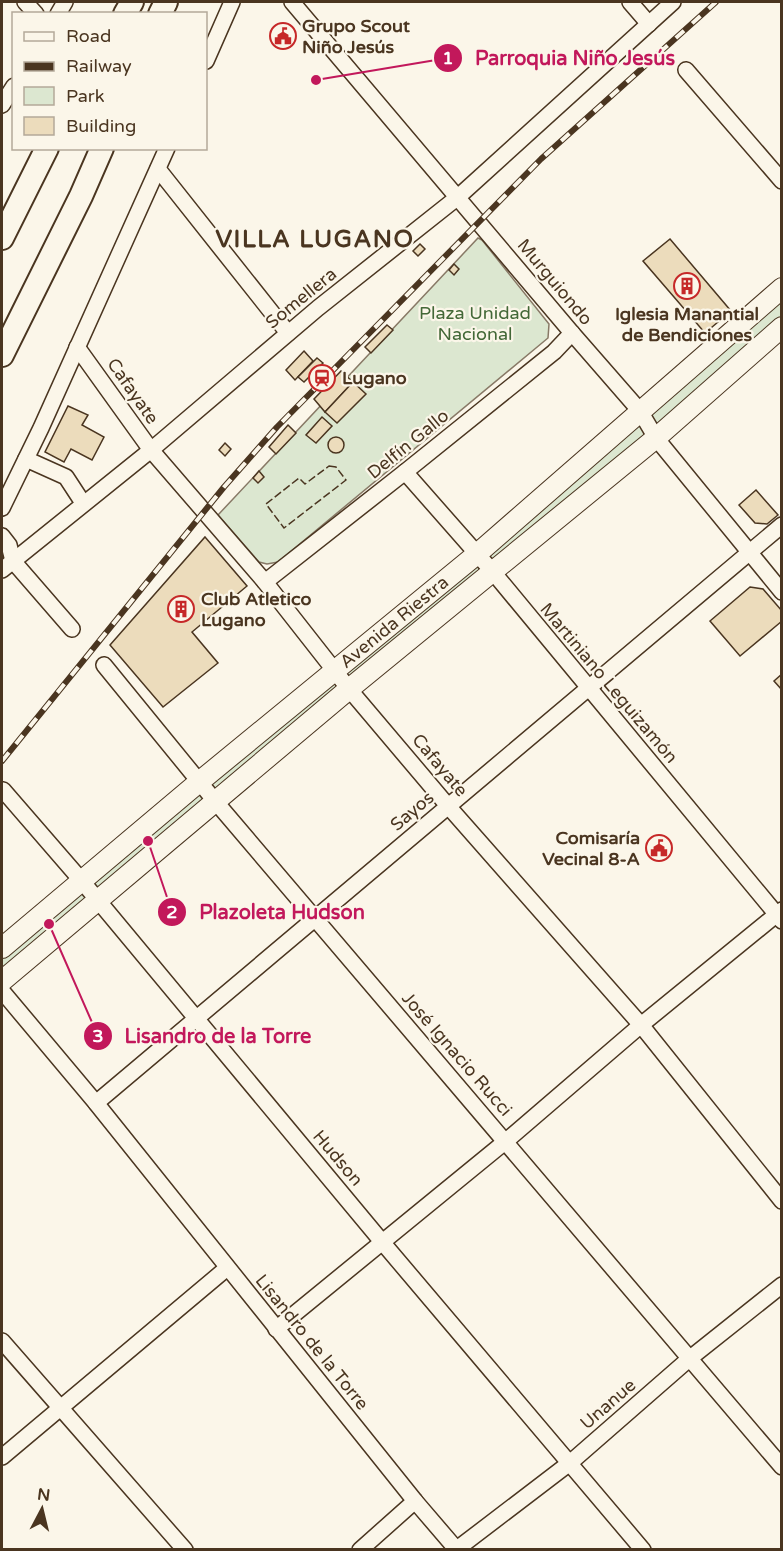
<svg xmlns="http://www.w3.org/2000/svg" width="783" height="1551" font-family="'Varela Round',sans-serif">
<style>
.green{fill:#dce7d0;stroke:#887966;stroke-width:1.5}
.building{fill:#ecdcbc;stroke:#4a3520;stroke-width:1.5}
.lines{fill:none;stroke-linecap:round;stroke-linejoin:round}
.minor-casing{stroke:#4a3520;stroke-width:18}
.major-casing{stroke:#4a3520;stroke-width:22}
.highway-casing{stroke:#4a3520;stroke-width:26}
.minor{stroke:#fbf6e9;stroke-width:15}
.major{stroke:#fbf6e9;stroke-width:20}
.highway{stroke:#fbf6e9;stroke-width:22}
.rail-casing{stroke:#4a3520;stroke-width:6}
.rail{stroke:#fbf6e9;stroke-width:4;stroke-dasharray:11;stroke-linecap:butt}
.fence{stroke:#4a3520;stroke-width:1.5;stroke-dasharray:8 3;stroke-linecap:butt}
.labels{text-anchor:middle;stroke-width:4.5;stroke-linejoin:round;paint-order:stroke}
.poi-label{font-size:18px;font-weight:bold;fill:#4a3520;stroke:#fbf6e9;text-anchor:start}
.street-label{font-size:18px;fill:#4a3520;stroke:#fbf6e9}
.park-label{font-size:18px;fill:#436837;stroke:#fbf6e9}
.district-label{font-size:24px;font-weight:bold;letter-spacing:1.5px;fill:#4a3520;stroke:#fbf6e9}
.leader{fill:none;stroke:#c2185b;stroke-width:2}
.callout-dot{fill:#c2185b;stroke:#fbf6e9;stroke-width:2}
.mark-label{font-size:18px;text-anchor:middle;font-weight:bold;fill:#fff}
.callout-label{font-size:20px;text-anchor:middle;font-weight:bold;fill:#c2185b;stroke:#fbf6e9;stroke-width:4.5;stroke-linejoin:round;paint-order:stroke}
</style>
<rect width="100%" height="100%" fill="#fbf6e9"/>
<g class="green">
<polygon points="478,238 482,240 549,324 548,338 278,562 267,564 259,562 218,515"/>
<polygon points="781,288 781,327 2,981 2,948"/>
</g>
<g class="building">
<polygon points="670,239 731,311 705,333 643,261"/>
<polygon points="420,244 425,249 418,256 413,251"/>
<polygon points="454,264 459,269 454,275 449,270"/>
<polygon points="387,325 393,330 371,353 365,347"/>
<polygon points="304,351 313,361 295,380 286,370"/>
<polygon points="317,358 323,363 304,382 298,377"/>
<polygon points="341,371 353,382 325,412 314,399"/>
<polygon points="353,382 366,394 337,423 325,412"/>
<polygon points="68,406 88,415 82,425 104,437 92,460 71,449 64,462 45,452"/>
<polygon points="322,417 332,426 316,443 306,435"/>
<polygon points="288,425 296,433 276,454 269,447"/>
<circle cx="336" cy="445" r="8"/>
<polygon points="225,443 231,449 225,456 219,450"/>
<polygon points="259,471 264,477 258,483 253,478"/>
<polygon points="756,490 778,515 767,524 755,523 739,505"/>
<polygon points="205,537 247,586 192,632 218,663 163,707 110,645"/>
<polygon points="750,587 763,589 782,611 782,621 740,656 710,621"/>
<polygon points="782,674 782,690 774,681"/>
</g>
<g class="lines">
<defs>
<g id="minor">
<polyline points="25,2 36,14"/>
<polyline points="292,2 572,333 640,411 656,438 782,592"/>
<polyline points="630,2 649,24"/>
<polyline points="58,14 65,2"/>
<polyline points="206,61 232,2"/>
<polyline points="686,70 782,181"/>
<polyline points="2,105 14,86"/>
<polyline points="158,169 288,333"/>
<polyline points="77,347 151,450 265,582 349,689 448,806 641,1025 782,1201"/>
<polyline points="26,459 66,477 83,503"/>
<polyline points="405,472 493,572 782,921"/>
<polyline points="2,508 41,428 167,148"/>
<polyline points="2,536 9,545 13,561 72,629"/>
<polyline points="2,570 151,450 318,308 458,197 673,2"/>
<polyline points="265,582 405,472 554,352 572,333"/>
<polyline points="104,665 215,801 782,1467"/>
<polyline points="3,790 81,880 383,1243 643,1550"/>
<polyline points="2,991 96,1103 415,1501 457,1550"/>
<polyline points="96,1103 782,525"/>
<polyline points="276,1329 506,1141 641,1025 782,910"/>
<polyline points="2,1341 185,1550"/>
<polyline points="2,1457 227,1268"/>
<polyline points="457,1549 571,1462 689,1359 782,1285"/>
<polyline points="360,1550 415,1501"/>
</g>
<g id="major">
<path id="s1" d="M2,948L199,782L477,554L782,288"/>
<polyline points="2,981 349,689 656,438 782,327"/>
</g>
<g id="highway">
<polyline points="125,14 132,2"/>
<polyline points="160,14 166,2"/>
<polyline points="2,238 47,148"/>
<polyline points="2,355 81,196 102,148"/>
</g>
</defs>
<use href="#minor" class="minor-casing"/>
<use href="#major" class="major-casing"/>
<use href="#highway" class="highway-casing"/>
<use href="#minor" class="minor"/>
<use href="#major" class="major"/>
<use href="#highway" class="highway"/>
<defs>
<polyline id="rail" points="2,761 224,487 277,427 541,159 716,2"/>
</defs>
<use href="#rail" class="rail-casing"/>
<use href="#rail" class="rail"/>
<polygon class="fence" points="329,466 336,467 346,480 284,528 266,504 299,478 305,484"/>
</g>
<defs>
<symbol id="civic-ring" viewBox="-11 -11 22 22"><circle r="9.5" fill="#fbf6e9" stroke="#c62828" stroke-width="1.5"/><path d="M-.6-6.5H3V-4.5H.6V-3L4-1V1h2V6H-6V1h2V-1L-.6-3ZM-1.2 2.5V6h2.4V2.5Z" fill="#c62828"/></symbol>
<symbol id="building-ring" viewBox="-11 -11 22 22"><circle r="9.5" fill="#fbf6e9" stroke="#c62828" stroke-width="1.5"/><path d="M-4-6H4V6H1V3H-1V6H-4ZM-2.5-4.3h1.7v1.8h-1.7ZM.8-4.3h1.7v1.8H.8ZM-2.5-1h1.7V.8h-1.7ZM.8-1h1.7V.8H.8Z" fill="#c62828"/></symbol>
<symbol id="station-ring" viewBox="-11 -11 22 22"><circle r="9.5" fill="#fbf6e9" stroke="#c62828" stroke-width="1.5"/><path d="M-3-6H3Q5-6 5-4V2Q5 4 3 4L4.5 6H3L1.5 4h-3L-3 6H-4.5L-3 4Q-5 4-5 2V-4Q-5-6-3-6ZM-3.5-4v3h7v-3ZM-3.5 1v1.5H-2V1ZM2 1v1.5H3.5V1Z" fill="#c62828"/></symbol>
</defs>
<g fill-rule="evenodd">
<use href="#civic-ring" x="268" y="21" width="30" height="30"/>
<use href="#building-ring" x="672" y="271" width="30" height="30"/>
<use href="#station-ring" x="307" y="363" width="30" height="30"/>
<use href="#building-ring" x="166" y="594" width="30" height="30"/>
<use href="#civic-ring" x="644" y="833" width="30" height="30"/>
</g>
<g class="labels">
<g class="poi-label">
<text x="302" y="32">Grupo Scout<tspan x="302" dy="21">Niño Jesús</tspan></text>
<text x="687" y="320" text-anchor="middle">Iglesia Manantial<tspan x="687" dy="21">de Bendiciones</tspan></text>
<text x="342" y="384">Lugano</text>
<text x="201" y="605">Club Atletico<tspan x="201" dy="21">Lugano</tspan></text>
<text x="640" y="844" text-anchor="end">Comisaría<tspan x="640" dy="21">Vecinal 8-A</tspan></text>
</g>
<g class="street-label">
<text transform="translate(555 282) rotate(50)" y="6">Murguiondo</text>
<text transform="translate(301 298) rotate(-39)" y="6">Somellera</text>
<text transform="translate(133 391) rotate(55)" y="6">Cafayate</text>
<text transform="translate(408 444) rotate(-39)" y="6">Delfín Gallo</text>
<text dy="6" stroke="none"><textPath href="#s1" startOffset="510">Avenida Riestra</textPath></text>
<text transform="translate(609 683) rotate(50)" y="6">Martiniano Leguizamón</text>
<text transform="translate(440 765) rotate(50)" y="6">Cafayate</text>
<text transform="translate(412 811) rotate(-40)" y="6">Sayos</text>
<text transform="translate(457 1054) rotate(49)" y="6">José Ignacio Rucci</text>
<text transform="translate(338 1158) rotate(50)" y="6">Hudson</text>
<text transform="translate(312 1342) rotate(51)" y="6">Lisandro de la Torre</text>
<text transform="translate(608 1404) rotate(-41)" y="6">Unanue</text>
</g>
<g class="park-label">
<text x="475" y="319">Plaza Unidad<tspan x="475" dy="21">Nacional</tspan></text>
</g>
<g class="district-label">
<text x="315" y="247">VILLA LUGANO</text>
</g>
</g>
<path class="leader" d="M316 80L448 58M148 841L172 912M49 924L98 1036"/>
<g class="callout-dot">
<circle cx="316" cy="80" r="6"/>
<circle cx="148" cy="841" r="6"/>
<circle cx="49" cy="924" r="6"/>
<circle cx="448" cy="58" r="15"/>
<circle cx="172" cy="912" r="15"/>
<circle cx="98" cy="1036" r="15"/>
</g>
<g class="mark-label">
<text x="448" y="64">1</text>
<text x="172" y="918">2</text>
<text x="98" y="1042">3</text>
</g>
<g class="callout-label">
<text x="575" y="65">Parroquia Niño Jesús</text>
<text x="282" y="919">Plazoleta Hudson</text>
<text x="218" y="1043">Lisandro de la Torre</text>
</g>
<rect width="783" height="1551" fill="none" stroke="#4a3520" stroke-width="6"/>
<rect x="12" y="12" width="195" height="138" fill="#fbf6e9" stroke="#b4a999" stroke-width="1.5"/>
<rect x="24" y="32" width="30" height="9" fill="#fbf6e9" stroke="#b4a999" stroke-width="1.5"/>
<text x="66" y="42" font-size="18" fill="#4a3520">Road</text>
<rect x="24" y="62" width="30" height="9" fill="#4a3520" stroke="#b4a999" stroke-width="1.5"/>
<text x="66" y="72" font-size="18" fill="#4a3520">Railway</text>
<rect x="24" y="87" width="30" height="18" fill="#dce7d0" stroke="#b4a999" stroke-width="1.5"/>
<text x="66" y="102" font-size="18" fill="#4a3520">Park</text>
<rect x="24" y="117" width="30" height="18" fill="#ecdcbc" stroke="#b4a999" stroke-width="1.5"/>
<text x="66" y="132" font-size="18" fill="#4a3520">Building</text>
<g transform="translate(42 1509) rotate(7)" stroke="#fbf6e9" stroke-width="4.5" paint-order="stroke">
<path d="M0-4.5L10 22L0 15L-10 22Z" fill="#4a3520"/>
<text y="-9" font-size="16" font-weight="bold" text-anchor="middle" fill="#4a3520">N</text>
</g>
</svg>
